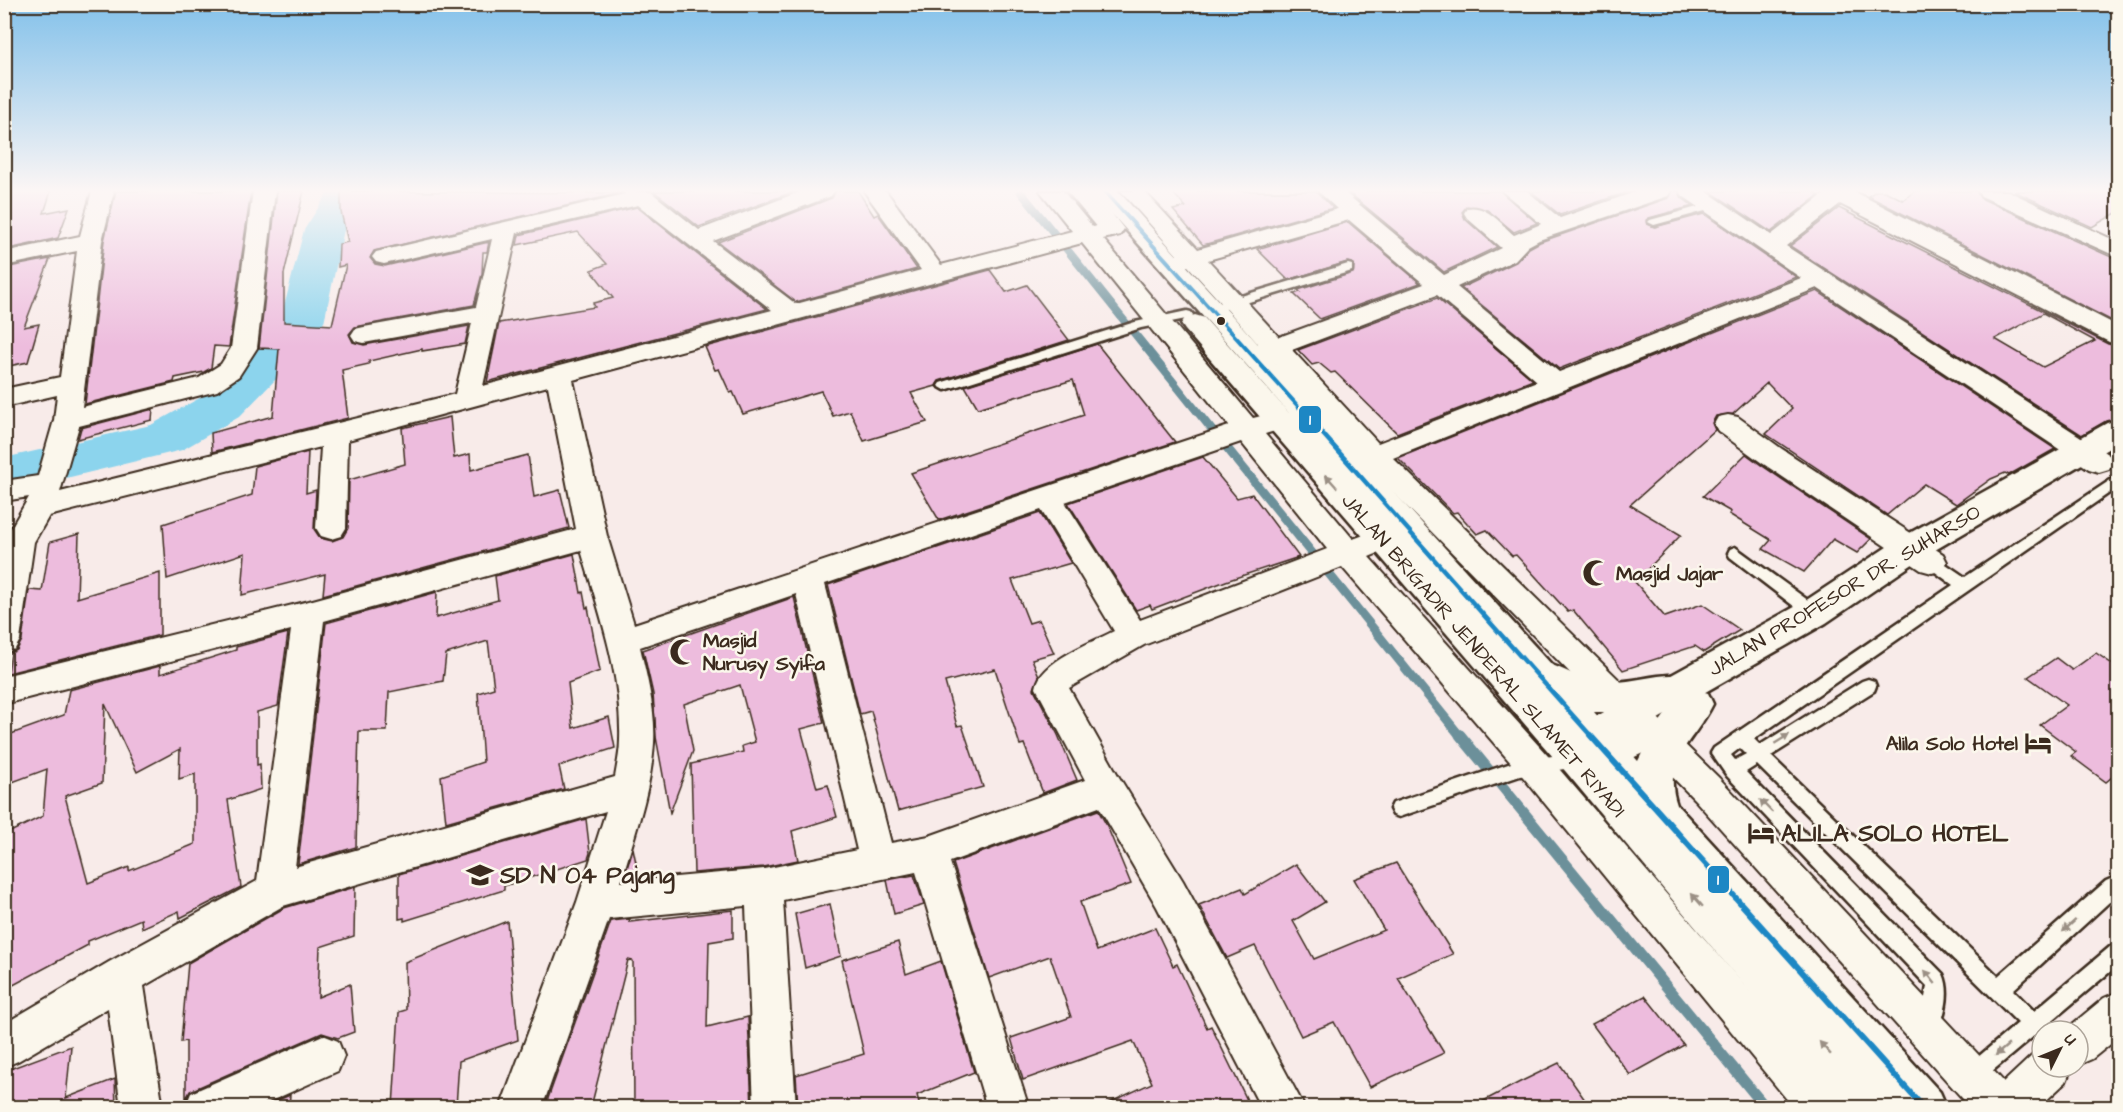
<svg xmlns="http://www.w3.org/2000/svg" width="2123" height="1112" font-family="'Architects Daughter',sans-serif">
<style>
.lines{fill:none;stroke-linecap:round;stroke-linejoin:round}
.stream-far2{stroke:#6c909a;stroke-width:8}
.stream-far1{stroke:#6c909a;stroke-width:9}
.stream{stroke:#6c909a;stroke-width:11}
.river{fill:#8cd4ed;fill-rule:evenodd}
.building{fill:#edbcdd;stroke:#3b2a1e;stroke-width:1.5;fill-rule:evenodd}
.lane-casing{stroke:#3b2a1e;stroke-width:5}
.street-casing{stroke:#3b2a1e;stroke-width:4}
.secondary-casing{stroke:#3b2a1e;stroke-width:5}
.primary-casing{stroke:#3b2a1e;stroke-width:5}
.highway-casing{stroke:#3b2a1e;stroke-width:5}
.lane{fill:#fbf7ec;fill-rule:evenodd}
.street{fill:#fbf7ec;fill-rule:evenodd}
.secondary{fill:#fbf7ec;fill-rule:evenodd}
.primary{fill:#fbf7ec;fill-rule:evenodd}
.highway{fill:#fbf7ec;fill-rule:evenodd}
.bus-1-far2-casing{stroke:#fbf7ec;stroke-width:8}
.bus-1-far1-casing{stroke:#fbf7ec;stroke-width:9}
.bus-1-casing{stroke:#fbf7ec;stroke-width:10}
.bus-1-far2{stroke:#1d87c4;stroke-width:4}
.bus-1-far1{stroke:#1d87c4;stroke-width:4.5}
.bus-1{stroke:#1d87c4;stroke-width:6}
.oneway{fill:#9b9085}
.bus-dot{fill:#3b2a1e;stroke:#fbf7ec;stroke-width:2}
.labels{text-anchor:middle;stroke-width:5;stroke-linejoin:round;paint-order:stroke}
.poi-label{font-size:20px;font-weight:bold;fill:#3b2a1e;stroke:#fbf7ec;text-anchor:start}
.street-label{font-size:20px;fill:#3b2a1e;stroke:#fbf7ec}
.near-poi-label{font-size:24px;font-weight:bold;fill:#3b2a1e;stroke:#fbf7ec;text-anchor:start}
.line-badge{stroke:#fbf7ec;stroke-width:2}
.badge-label{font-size:16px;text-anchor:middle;font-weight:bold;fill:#fff}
</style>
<rect width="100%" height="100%" fill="#f8ebe9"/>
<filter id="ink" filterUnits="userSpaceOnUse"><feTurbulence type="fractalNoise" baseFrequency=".0167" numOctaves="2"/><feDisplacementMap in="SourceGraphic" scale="12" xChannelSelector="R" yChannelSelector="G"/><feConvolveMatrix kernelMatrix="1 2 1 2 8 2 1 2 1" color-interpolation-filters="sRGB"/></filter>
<g filter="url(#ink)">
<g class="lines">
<polyline class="stream-far2" points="1020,191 1216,435"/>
<polyline class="stream-far1" points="1215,433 1461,737"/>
<polyline class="stream" points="1460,735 1766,1108"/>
<polygon class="river" points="329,191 367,191 344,230 324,322 277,378 239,417 182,450 4,493 4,458 151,425 205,395 245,358 281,318 304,230"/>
</g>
<g class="building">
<polygon points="4,191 51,191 44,213 69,208 58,238 4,250"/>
<polygon points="116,191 251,191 229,347 214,346 211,368 204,372 175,378 174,382 85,404 104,241"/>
<polygon points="277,191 304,191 284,274 284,322 332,325 346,265 338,267 339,244 348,242 341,212 341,191 621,193 374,251 370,258 375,264 385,266 489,242 487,252 483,252 482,274 474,305 355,327 349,334 353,342 364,345 469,326 465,344 422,351 422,349 369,361 369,364 342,370 348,418 212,452 211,433 273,416 279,349 259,348"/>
<polygon points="654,191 795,191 699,227"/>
<polygon points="836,191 858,191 874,216 878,214 917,269 796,302 718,242 832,198"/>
<polygon points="1171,191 1316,191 1333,208 1203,245 1173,210 1186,207"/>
<polygon points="1347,191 1500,191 1537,223 1514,232 1487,210 1467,206 1462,212 1465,219 1497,247 1444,272"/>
<polygon points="1531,191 1630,191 1560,215"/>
<polygon points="1673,191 1678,191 1682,198 1693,206 1649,218 1646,220 1647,224 1655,227 1704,214 1796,277 1559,369 1461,288 1516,262 1529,248 1540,242 1669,198"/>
<polygon points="1710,191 1812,191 1819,195 1771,232"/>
<polygon points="1876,191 1885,191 1903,200 1915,191 1976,191 1980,198 2118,260 2118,324 1868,196"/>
<polygon points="2014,191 2118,191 2118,212 2092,227"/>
<polygon points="637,207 767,309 487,382 499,323 595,307 593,303 613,298 591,270 607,264 578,232 517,245 519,235"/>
<path d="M1839,208L2108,344L2118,346V418L2106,421L2082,435L1790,246ZM2043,313L2095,341L2043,367L1995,339Z"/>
<polygon points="1348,222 1420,283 1320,319 1294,294 1300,292 1298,290 1353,273 1354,264 1347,262 1288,280 1257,249"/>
<polygon points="50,259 24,327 39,324 28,362 9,366 7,372 4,372 4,268"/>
<polygon points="990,270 1006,292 1027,285 1069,340 939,381 936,386 911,393 927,422 864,441 850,411 833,416 821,391 743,414 733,392 730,393 719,369 715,370 705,347"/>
<polygon points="1817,291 2055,449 2009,475 2005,473 1991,479 1956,504 1924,484 1887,515 1766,434 1792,409 1767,383 1733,414 1716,416 1712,423 1715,430 1630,505 1681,535 1635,582 1665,617 1702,604 1740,630 1704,652 1695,646 1623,670 1573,610 1568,612 1516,555 1512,556 1487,530 1477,534 1457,512 1453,513 1398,458"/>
<polygon points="1437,298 1533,380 1397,433 1335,372 1331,373 1319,363 1312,365 1298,350"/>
<polygon points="1097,344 1175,442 939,520 911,473 1084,415 1073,380 978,408 965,386"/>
<polygon points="153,409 152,420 78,439 81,428"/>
<polygon points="450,417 454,458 470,454 471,470 528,455 534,497 560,490 569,528 323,595 325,574 242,595 245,553 167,579 163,524 252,495 255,466 308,452 306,493 316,490 314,529 320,538 332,541 343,537 348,528 349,480 405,464 402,428"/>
<polygon points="1746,454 1761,465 1871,539 1857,553 1833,539 1804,572 1763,549 1771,540 1729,514 1731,512 1703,496"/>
<polygon points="1203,457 1237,498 1252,494 1299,557 1226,581 1152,609 1150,605 1136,610 1068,503"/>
<polygon points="1040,513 1071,563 1012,580 1029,623 1039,620 1054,653 1032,659 1039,676 1034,689 1058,735 1077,780 1043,793 1024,744 1020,745 995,669 945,682 957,726 962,725 983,787 898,811 871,711 860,714 828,585"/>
<polygon points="79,534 77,598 160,573 160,635 8,673 11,653 17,650 22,640 29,590 42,591 50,542"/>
<polygon points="574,554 581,593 583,592 586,608 588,607 600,671 568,683 573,728 609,717 615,748 559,766 564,789 446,822 441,776 483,762 478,693 494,688 488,641 446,654 443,681 389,692 387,731 359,731 356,847 298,864 326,623 437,592 436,618 498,600 495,576"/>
<polygon points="794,597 824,723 801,729 817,788 828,785 837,817 792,831 798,860 764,867 694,873 691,764 743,752 742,746 755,742 740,685 684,704 693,751 670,813 656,737 653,694 643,650"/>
<path d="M288,633L278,706L257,712V765L260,764L261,789L228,800L241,887L180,918L179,911L142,928L141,919L88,941V945L4,990V835L43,816L47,769L10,783L11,734L64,715L69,690L160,666V674L236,650V647ZM105,704L137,772L180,749L179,779L195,774V844L129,871V867L88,883L65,796L102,783Z"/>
<polygon points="2096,653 2118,668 2118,772 2106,782 2071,756 2076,752 2040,725 2067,705 2028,677 2056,658 2072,670"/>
<polygon points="1098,810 1107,826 1131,884 1080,902 1097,951 1155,928 1173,966 1177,964 1207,1028 1211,1026 1247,1100 1231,1107 1100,1107 1152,1083 1133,1041 1023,1080 1011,1038 1071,1017 1050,956 989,978 953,863"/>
<polygon points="586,819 590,853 588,859 504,886 504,890 404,921 404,918 399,919 399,874"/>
<polygon points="633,848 639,878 624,879 628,865"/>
<polygon points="1396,863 1453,954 1398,978 1444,1053 1370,1087 1334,1022 1301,1036 1255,946 1227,958 1199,905 1242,888 1245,894 1296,864 1325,902 1293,921 1314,959 1384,930 1354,879"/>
<polygon points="914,875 924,905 894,914 887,880"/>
<polygon points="355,887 354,936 320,947 318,997 350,984 354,1032 338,1038 322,1033 190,1091 186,1099 186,1041 181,1042 188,963 284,908"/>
<polygon points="830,904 841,956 805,968 795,914"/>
<polygon points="733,910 733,938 709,942 707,1027 748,1017 752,1107 634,1107 633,961 628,960 591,1107 545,1107 611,921 630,919 629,922"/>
<polygon points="507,921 518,1040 459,1061 456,1107 393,1107 399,1012 406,1010 405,962"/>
<polygon points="898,942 906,974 941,961 974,1072 917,1095 920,1107 798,1107 796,1075 864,1054 842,960"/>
<polygon points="1645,996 1684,1045 1630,1075 1592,1024"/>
<polygon points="71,1046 66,1098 115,1079 116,1107 4,1107 7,1070"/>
<polygon points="1559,1063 1590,1107 1472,1107 1520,1082"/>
<polygon points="290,1095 289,1107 262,1107"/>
</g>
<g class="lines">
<defs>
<g id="lane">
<polygon points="1712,203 1716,204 1716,208 1654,225 1648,222 1650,220"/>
<polygon points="1348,264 1352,265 1352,271 1229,308 1225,309 1219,305 1221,302"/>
<polygon points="1187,311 1191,312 1193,315 1191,318 1141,328 945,390 938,386 940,383 1135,322"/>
<path d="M2118,475V487L1754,739L1760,745L1862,681L1868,679L1874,681L1876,686L1874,691L1771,756L1998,976L2106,881L2113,878L2118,880V894L2013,990L2034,1011L2111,946L2118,944V965L1978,1083L1971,1086L1964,1083L1961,1076L1964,1069L2018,1023L1757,765L1746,772L1943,974C1951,992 1945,1015 1937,1033L1930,1036L1923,1033L1920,1026L1927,986L1727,776L1711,753L1714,748L1953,585L1927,566L1924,562L1927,558H1937L1965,577ZM1740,748L1746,754L1735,760L1731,755Z"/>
<polygon points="1735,547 1820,609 1822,613 1820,617 1814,619 1808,617 1730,557 1728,553 1730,549"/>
<polygon points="1577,753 1583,755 1586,760 1583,765 1577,767 1520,776 1399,817 1393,815 1390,809 1393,803 1520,760"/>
</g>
<g id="street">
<path d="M92,191H114L102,241L82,407L199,378L221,364L231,348L253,191H275L257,348L239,376L217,391L79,426L60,492L455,394L472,323L364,343L355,341L351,335L355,329L364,327L476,307L492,239L384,264L376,262L372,257L376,252L625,194L623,191L651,192L699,230L802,191H834L831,196L713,241L796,304L921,270L864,191H886L941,265L1072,231L1040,191H1063L1093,227L1112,223L1120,225L1123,230L1120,235L1103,239L1253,418L1265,415L1275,417L1279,424L1275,431L1265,434L1353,539L1383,528L1393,531L1398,539L1393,547L1369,557L1548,756L1837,1093L1843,1108H1794L1524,778L1342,567L1144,645L1069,688L1119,777L1183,881L1305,1108H1261L1157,907L1099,807L950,862L1029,1108H987L916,872L783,900L796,1108H754L746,906L609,919L542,1108H500L577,902L606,811L283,906L144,986L163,1108H121L108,1008L18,1061L4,1067V1024L109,962L257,881L291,630L4,704V676L309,601L576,529L548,386L348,440L346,528L341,536L331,539L321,536L316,528L321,447L49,516L34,542L20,640L15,649L4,653V540L29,497L4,501V481L38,476L54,420L57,395L4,407V389L60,377L77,251L4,266V252L80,236ZM638,205L772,310L483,386L517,233ZM1082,243L1229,426L634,624L607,536L573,380ZM1241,442L1327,549L1140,620L1065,502ZM1041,510L1114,631C1091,643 1040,661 1036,688L1085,780L929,836L891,843L825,584ZM581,550C599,612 622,675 620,740C620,752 617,765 615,777L295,867L324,621ZM796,594L857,850L764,869L621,882C634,836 651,791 654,743C656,711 647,678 640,647Z"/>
<path d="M1121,191H1144L1198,249L1337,209L1318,191H1343L1444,275L1501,248L1467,218L1464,213L1467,208C1486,204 1500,223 1514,235L1541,224L1502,191H1527L1560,218L1638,191H1671L1668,196L1539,240L1528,246L1515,260L1457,287L1559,372L1801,278L1683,196L1680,191H1706L1771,235L1828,191H1853L2118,326V344L2109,342L1840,204L1786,246L2109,455L2113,462L2109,469L2099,472L2089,469L1817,288L1393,458L1719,778L2004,1082L2036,1052L2042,1050V1067H2072L2066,1082L2038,1108H1971L1695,800L1369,468L1358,471L1348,468L1344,461L1348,454L1354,452L1270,358L1259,361L1250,359L1246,353L1250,347L1258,344L1188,266L1177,269L1169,267L1165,262L1169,257L1177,255ZM1349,220L1424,284L1279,337L1208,260ZM1437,295L1537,381L1378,443L1292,350Z"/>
<polygon points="1978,191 2008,191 2118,242 2118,257 1981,196"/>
<polygon points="1728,415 1738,417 1782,449 1943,554 1947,562 1943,570 1932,573 1921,570 1762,463 1718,431 1714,424 1718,417"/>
<polygon points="2118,992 2118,1038 2092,1059 2078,1065 2078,1031 2064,1031 2104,998"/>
<polygon points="323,1035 338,1041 344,1056 338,1071 255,1108 185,1108 191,1093"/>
</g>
<polygon id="secondary" points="1632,725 1645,730 1651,741 1645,752 1620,764 1580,776 1567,772 1561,760 1567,748"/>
<polygon id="primary" points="2118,420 2118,443 1923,557 1826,623 1583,762 1570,766 1557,762 1551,750 1557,738 1802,603 1899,539 2107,423"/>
<path id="highway" d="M1067,191H1118L1552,665C1573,673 1585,682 1610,682C1637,683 1667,669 1693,678L1698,690L1708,693L1713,704C1695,741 1661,759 1677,805L1940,1092L1947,1108H1846L1566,772L1185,330L1181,324L1185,318L1195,315L1205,318L1295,420L1112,214L1124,229L1120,234L1111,237L1102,234ZM1672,705L1653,731L1638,761L1594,712H1627Z"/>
</defs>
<use href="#lane" class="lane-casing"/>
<use href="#street" class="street-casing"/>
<use href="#secondary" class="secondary-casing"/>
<use href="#primary" class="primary-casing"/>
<use href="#highway" class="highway-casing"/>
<use href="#lane" class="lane"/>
<use href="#street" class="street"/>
<use href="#secondary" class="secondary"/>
<use href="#primary" class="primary"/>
<use href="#highway" class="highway"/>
<defs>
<polyline id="bus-1-far2" points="1104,191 1324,435"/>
<polyline id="bus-1-far1" points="1322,433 1592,737"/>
<polyline id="bus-1" points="1590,735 1924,1108"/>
</defs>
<use href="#bus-1-far2" class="bus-1-far2-casing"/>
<use href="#bus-1-far1" class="bus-1-far1-casing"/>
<use href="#bus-1" class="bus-1-casing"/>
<use href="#bus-1-far2" class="bus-1-far2"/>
<use href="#bus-1-far1" class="bus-1-far1"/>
<use href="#bus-1" class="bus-1"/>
</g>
<defs><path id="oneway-solid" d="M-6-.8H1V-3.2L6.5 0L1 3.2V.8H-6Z" transform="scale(1.5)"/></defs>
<g class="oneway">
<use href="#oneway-solid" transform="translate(1331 481) rotate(-132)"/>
<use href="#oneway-solid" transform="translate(1782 739) rotate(-32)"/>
<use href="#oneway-solid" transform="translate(1766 806) rotate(-134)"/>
<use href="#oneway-solid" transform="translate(1697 900) rotate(-131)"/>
<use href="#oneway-solid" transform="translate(2069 926) rotate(138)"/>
<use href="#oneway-solid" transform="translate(1930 977) rotate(-129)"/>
<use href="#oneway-solid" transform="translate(1825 1048) rotate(-131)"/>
<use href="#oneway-solid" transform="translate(2002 1050) rotate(140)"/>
</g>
</g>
<linearGradient id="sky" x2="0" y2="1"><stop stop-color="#83c1ea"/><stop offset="0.55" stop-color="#fcf6f5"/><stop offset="1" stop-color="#fcf6f5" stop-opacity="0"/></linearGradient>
<rect width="2123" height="347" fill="url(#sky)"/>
<defs>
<symbol id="mosque-bare" viewBox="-9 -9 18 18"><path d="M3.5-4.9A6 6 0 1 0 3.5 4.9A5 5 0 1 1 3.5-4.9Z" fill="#3b2a1e" stroke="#fbf7ec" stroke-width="2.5" paint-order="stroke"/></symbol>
<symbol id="hotel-bare" viewBox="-9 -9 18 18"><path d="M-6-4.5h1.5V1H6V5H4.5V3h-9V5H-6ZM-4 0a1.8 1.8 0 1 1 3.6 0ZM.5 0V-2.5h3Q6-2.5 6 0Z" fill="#3b2a1e" stroke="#fbf7ec" stroke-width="2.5" paint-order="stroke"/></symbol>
<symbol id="school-bare" viewBox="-9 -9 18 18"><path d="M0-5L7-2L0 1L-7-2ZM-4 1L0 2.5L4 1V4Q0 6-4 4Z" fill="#3b2a1e" stroke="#fbf7ec" stroke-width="2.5" paint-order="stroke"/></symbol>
</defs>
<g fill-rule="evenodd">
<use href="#mosque-bare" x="1577" y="554" width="38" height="38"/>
<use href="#mosque-bare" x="664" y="633" width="38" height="38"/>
<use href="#hotel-bare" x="2019" y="724" width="38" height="38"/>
<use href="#hotel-bare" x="1742" y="814" width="38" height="38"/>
<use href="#school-bare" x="461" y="856" width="38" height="38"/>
</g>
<circle class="bus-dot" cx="1221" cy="321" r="5"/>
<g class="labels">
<g class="poi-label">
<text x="1616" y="580">Masjid Jajar</text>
<text x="703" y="647">Masjid<tspan x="703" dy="23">Nurusy Syifa</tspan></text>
<text x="2018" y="750" text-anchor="end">Alila Solo Hotel</text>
</g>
<g class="street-label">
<text transform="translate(1844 590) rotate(-31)" y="7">JALAN PROFESOR DR. SUHARSO</text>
<text transform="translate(1484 655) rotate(49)" y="7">JALAN BRIGADIR JENDERAL SLAMET RIYADI</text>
</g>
<g class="near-poi-label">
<text x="1781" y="841">ALILA SOLO HOTEL</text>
<text x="500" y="883">SD N 04 Pajang</text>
</g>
</g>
<g class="line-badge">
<rect x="1298" y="405" width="24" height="29" rx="6" fill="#1d87c4"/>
<rect x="1707" y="865" width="23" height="29" rx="6" fill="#1d87c4"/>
</g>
<g class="badge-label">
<text x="1310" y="425">1</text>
<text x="1718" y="885">1</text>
</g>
<rect width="2123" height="1112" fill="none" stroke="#fbf7ec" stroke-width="24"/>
<rect x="12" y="12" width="2099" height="1088" fill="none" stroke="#3b2a1e" stroke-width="2" filter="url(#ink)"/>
<g transform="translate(2060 1049) rotate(47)"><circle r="28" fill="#fbf7ec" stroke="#aea59a" stroke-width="1.5"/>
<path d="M0-4.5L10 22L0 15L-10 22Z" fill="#3b2a1e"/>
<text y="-9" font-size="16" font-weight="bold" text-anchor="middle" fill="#3b2a1e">U</text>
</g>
</svg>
